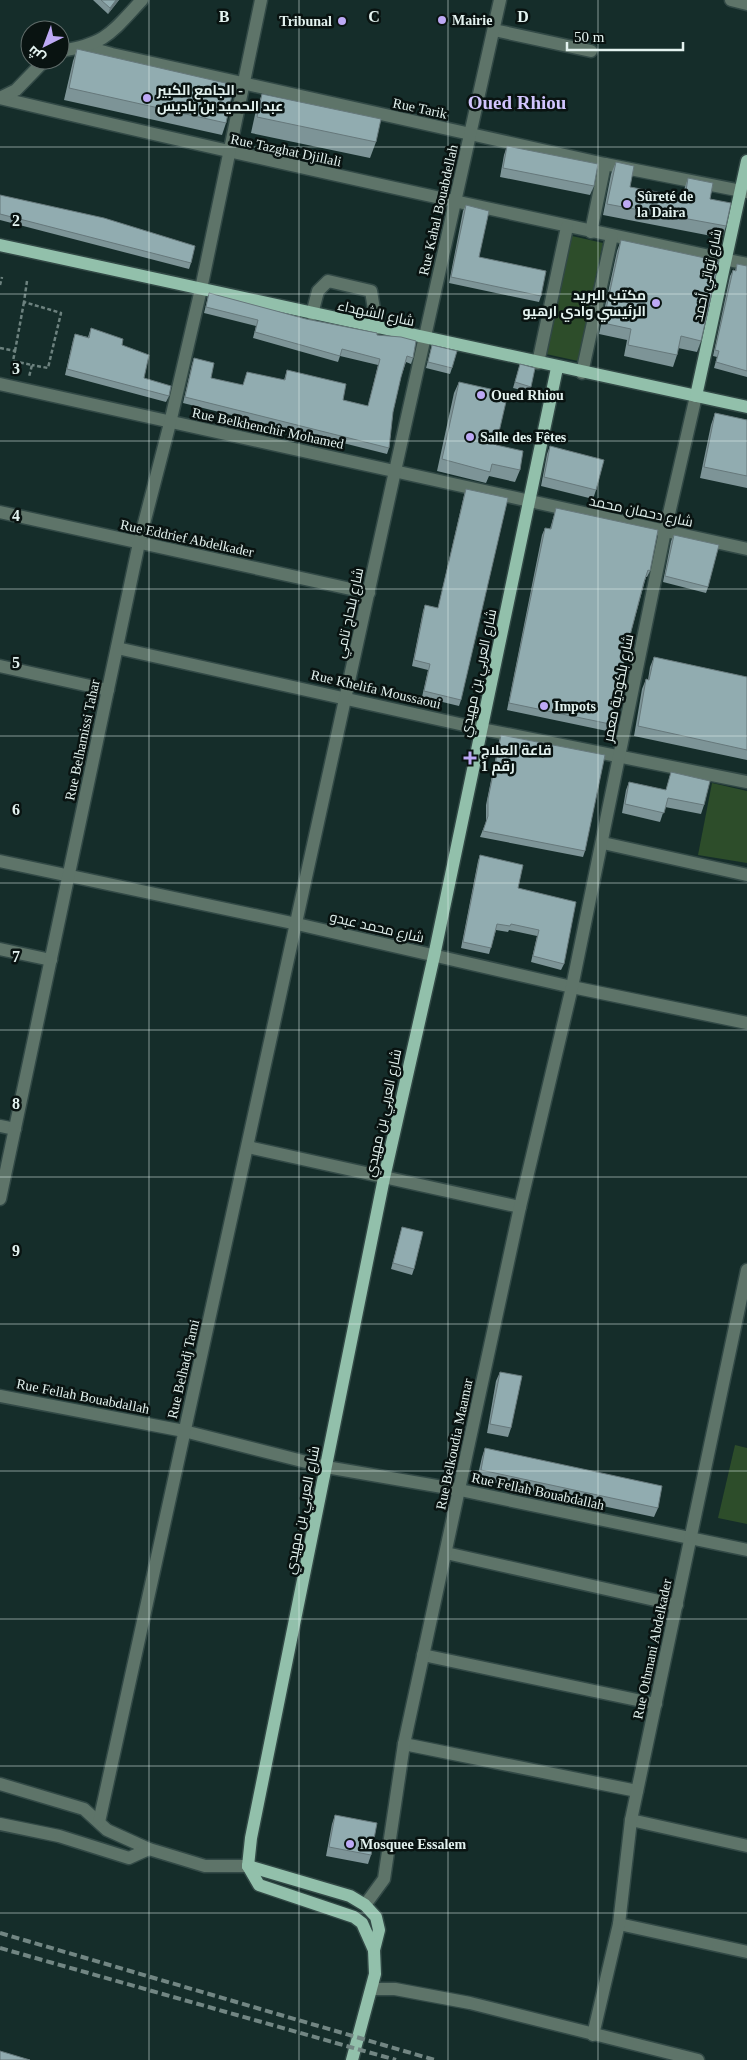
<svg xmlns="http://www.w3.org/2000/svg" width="747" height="2060" font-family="'Times New Roman',Cairo,serif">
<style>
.green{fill:#2d4d2a}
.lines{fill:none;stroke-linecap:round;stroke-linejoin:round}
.minor-casing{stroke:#324946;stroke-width:15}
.major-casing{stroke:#324946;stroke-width:15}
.path{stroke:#6d827f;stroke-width:2.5;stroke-dasharray:4 2.5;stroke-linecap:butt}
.minor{stroke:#5e7469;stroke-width:12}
.major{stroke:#92c0ab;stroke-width:12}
.rail{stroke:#728683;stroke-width:4;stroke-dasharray:8 4;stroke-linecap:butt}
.wall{fill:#7d9497}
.shaded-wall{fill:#66787b}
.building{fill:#91acb0;stroke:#66787b}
.grid{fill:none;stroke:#e3f2ef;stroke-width:1;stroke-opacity:0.55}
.poi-dot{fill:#bda9f5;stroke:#091311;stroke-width:2}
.labels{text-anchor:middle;stroke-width:5;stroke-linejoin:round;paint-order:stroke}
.poi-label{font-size:14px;font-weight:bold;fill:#e3f2ef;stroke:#091311;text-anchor:start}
.street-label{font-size:14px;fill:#e3f2ef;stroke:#091311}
.district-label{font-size:19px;font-weight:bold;fill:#d2c5fe;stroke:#091311}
.grid-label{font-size:16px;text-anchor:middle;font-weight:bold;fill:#e3f2ef;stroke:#091311;stroke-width:5;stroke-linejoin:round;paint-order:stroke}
</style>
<rect width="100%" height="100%" fill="#152d2a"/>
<g class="green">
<polygon points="572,236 603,243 578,361 546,354"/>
<polygon points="712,783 747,791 747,863 698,855"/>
<polygon points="735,1445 747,1448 747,1524 718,1518"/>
</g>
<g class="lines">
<defs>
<g id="minor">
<polyline points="731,0 747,4"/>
<polyline points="494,30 591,51"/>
<polyline points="87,47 112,54 605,164 747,192"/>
<path d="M60,51C106,44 111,33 142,0"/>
<path d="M0,98C248,157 497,211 747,264"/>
<polyline points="0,98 16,90 45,60"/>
<polyline points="591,232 605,164"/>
<polyline points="312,314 318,291 328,281 371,291 377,328"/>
<polyline points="538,363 567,227"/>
<polyline points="582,373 612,236"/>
<polyline points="0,384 747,549"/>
<polyline points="0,512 369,593"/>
<polyline points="117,648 482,729 747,782"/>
<polyline points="0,666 108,690"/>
<polyline points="603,843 747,875"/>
<polyline points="0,861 297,924 572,987 747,1023"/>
<polyline points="0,949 51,960"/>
<polyline points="0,1126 15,1129"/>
<polyline points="248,1147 520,1207"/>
<polyline points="0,1199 139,543 170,423 201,289 261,0"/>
<polyline points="0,1396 184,1431 326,1467 460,1490 747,1550"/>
<polyline points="446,1553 677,1605"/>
<polyline points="423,1655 656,1704"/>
<polyline points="404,1744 637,1791"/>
<polyline points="0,1784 84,1809 107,1830 149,1849 205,1866 248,1866"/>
<polyline points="631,1820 747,1846"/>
<polyline points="99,1822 395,471 500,0"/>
<polyline points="0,1824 59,1836 129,1858 149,1849"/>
<polyline points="365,1905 384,1879 404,1744 520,1207 572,987 665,531 696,396"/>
<polyline points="619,1924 747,1952"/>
<polyline points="372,1989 395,1989 470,2003 698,2060"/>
<polyline points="593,2035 619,1924 631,1820 747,1270"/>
</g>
<g id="major">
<polyline points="0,245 747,407"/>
<polyline points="696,396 747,161"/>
<polyline points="248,1866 251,1838 384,1178 434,956 557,368"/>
<polyline points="248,1866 350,1896 365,1905 376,1917 379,1930 374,1950 375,1974 352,2060"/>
<polyline points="248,1866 259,1885 354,1917 362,1923 374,1950"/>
</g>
</defs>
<use href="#minor" class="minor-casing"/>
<use href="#major" class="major-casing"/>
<g class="path">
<polyline points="27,281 24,302 61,313 48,368 32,365"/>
<polyline points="0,285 2,277"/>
<polyline points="0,348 15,351 13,361 32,365 29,377"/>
<polyline points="15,351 24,302"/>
</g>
<use href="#minor" class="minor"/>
<use href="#major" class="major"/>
<g class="rail">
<polyline points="0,1933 435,2060"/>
<polyline points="0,1948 396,2060"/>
</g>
</g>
<g class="wall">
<polygon points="93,0 119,0 108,14"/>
<polygon points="77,49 226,123 222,135 64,100 73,61"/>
<polygon points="262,94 376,142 370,158 251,133 256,110"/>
<polygon points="507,146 594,186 590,195 500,177 504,155"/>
<polygon points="616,162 630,187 683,197 684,190 688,178 710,199 726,226 722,238 603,215 611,174"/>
<polygon points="0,195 191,263 189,269 0,220"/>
<polygon points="466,205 479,257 541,296 539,302 449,283 463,211"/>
<polygon points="621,240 701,341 697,352 678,348 677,355 673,367 624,356 627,340 599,334 617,251"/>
<polygon points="737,264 747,266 747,377 714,368 717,357 713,356 730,276 733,270 735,271"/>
<polygon points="209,293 306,319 377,335 413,358 411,364 406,362 401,377 393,412 389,448 387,454 183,403 192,364 194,358 211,378 242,385 284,380 287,370 343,400 368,406 378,365 340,356 338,362 253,338 256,326 204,313"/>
<polygon points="91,328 122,345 144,378 169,396 166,402 65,375 73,340 75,334 88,337"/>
<polygon points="432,345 452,368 450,374 426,368"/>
<polygon points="520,364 531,387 529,392 513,388"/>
<polygon points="459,382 496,445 520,470 515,482 489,476 486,483 437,471 454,393"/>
<polygon points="715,413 747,420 747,488 700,478 711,425"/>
<polygon points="550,446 596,490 593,499 541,486 547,454"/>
<polygon points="466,489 461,700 459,706 422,697 428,670 412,666 423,611 425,605 438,608 464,495"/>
<polygon points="556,508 650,571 647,577 646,577 628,643 610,724 607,731 507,710 542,535 545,528 550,529"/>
<polygon points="674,535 708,587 706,593 663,582 671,541"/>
<polygon points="654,657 747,677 747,760 634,736 642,689 646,679 648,680 650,667"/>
<polygon points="501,735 585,851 583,857 480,837 486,822 486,805 499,741"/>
<polygon points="671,772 704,805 701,814 665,807 660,822 622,813 626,790 629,782 666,790"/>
<polygon points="480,855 518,888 564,964 561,970 531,962 537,936 509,930 508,932 496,930 489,954 461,948 478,861"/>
<polygon points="402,1227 414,1269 412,1275 391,1269"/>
<polygon points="500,1372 511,1428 508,1437 487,1433 496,1381"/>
<polygon points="485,1448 658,1508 654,1517 477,1479 482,1457"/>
<polygon points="335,1815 371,1855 368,1864 326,1856 332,1824"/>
</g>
<polygon class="shaded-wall" points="116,0 119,0 108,14 110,8"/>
<g class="building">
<polygon points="101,0 116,0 110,8"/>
<polygon points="77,49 234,85 226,123 69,88"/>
<polygon points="262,94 381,119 376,142 257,117"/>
<polygon points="507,146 598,164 594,186 503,168"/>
<polygon points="616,162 634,166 630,187 685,197 688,178 713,183 710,199 731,203 726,226 607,204"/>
<polygon points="0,195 104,218 195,246 191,263 0,214"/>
<polygon points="466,205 489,211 479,257 546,271 541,296 451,277"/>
<polygon points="621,240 719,261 701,341 681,336 677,355 628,345 631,329 603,323"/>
<polygon points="737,264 747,266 747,371 716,362 719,351 715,350 733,270 736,271"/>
<polygon points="209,293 306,319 377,333 377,335 401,337 416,341 413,358 407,356 401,377 393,412 389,448 185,397 194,358 214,363 211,378 243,385 247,372 285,380 287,370 346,384 343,400 368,406 380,359 342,349 340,356 255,332 258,320 206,307"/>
<polygon points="91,328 123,339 122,345 149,355 144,378 171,386 169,396 67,369 75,334 89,338"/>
<polygon points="432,345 457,351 452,368 428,362"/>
<polygon points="520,364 535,368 531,387 515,382"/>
<polygon points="459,382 508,393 496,445 523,451 520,470 492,464 490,472 442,459"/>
<polygon points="715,413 747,420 747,476 704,467"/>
<polygon points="550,446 604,460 596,490 544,477"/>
<polygon points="466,489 508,498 461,700 424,691 430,664 414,660 425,605 438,608"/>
<polygon points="556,508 658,530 650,571 648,570 644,582 628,643 610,724 509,703 545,528 551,529"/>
<polygon points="674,535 719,545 708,587 665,576"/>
<polygon points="654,657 747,677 747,750 638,726 646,679 649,680"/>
<polygon points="501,735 605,755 585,851 483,831 488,816 488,799"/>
<polygon points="671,772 710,781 704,805 668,798 664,813 625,804 629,782 666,790"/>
<polygon points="480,855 523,865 518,888 576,902 564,964 533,956 539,930 511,924 510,926 497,924 491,948 463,942"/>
<polygon points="402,1227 423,1232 414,1269 393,1263"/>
<polygon points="500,1372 522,1376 511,1428 490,1424"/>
<polygon points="485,1448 662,1486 658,1508 481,1470"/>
<polygon points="335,1815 377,1823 371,1855 329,1847"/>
<polygon points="0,2051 30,2060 0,2060"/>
</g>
<path class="grid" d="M149,0V2060M299,0V2060M448,0V2060M598,0V2060M0,147H747M0,294H747M0,441H747M0,589H747M0,736H747M0,883H747M0,1030H747M0,1177H747M0,1324H747M0,1471H747M0,1619H747M0,1766H747M0,1913H747"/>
<g class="poi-dot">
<circle cx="442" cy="20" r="5"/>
<circle cx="342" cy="21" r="5"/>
<circle cx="147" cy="98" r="5"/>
<circle cx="627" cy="204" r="5"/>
<circle cx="656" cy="303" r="5"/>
<circle cx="481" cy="395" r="5"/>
<circle cx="470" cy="437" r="5"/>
<circle cx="544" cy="706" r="5"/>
<path d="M467.5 750.5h5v5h5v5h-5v5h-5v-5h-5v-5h5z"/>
<circle cx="350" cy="1844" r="5"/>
</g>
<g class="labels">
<g class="poi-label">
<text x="452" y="25">Mairie</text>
<text x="332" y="26" text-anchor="end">Tribunal</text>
<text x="157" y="95">الجامع الكبير -<tspan x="157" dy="16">عبد الحميد بن باديس</tspan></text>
<text x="637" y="201">Sûreté de<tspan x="637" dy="16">la Daira</tspan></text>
<text x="646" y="300" text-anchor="end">مكتب البريد<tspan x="646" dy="16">الرئيسي وادي ارهيو</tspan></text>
<text x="491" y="400">Oued Rhiou</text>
<text x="480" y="442">Salle des Fêtes</text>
<text x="554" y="711">Impots</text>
<text x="481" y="755">قاعة العلاج<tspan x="481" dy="16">رقم 1</tspan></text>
<text x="360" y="1849">Mosquee Essalem</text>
</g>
<g class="street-label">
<text transform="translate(420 108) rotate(12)" y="5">Rue Tarik</text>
<text transform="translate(286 150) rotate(12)" y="5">Rue Tazghat Djillali</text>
<text transform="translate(438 210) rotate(-77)" y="5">Rue Kahal Bouabdellah</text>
<text transform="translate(707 275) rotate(-78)" y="5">شارع تواتي أحمد</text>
<text transform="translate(376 313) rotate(12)" y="5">شارع الشهداء</text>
<text transform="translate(268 428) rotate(12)" y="5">Rue Belkhenchir Mohamed</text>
<text transform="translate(641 511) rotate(12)" y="5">شارع دحمان محمد</text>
<text transform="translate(187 538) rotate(12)" y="5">Rue Eddrief Abdelkader</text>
<text transform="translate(349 613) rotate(-78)" y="5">شارع بلحاج تامي</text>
<text transform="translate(478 673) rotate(-78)" y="5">شارع العربي بن مهيدي</text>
<text transform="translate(618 688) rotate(-79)" y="5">شارع بلكودية معمر</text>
<text transform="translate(376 689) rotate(13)" y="5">Rue Khelifa Moussaoui</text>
<text transform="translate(82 740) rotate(-78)" y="5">Rue Belhamissi Tahar</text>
<text transform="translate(377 927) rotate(13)" y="5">شارع محمد عبدو</text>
<text transform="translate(383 1113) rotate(-78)" y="5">شارع العربي بن مهيدي</text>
<text transform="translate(183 1369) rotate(-77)" y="5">Rue Belhadj Tami</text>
<text transform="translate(83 1396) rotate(11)" y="5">Rue Fellah Bouabdallah</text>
<text transform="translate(454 1444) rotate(-78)" y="5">Rue Belkoudia Maamar</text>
<text transform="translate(538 1491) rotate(12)" y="5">Rue Fellah Bouabdallah</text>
<text transform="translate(302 1510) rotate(-79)" y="5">شارع العربي بن مهيدي</text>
<text transform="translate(652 1649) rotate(-78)" y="5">Rue Othmani Abdelkader</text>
</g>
<g class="district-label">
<text x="517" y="109">Oued Rhiou</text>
</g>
</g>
<g class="grid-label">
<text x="224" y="22">B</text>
<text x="374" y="22">C</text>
<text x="523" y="22">D</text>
<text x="16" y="226">2</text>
<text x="16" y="374">3</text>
<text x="16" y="521">4</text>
<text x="16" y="668">5</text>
<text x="16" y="815">6</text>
<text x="16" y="962">7</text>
<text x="16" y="1109">8</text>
<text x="16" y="1256">9</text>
</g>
<g transform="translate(45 45) rotate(222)"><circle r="24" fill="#091311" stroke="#606c6a"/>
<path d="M0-4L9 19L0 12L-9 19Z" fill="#bda9f5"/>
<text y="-8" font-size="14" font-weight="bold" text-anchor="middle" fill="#e3f2ef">ش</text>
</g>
<path d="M567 42v8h116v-8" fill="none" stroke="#e3f2ef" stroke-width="2.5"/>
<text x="574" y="42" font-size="15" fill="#e3f2ef" stroke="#091311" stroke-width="4" paint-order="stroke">50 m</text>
</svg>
